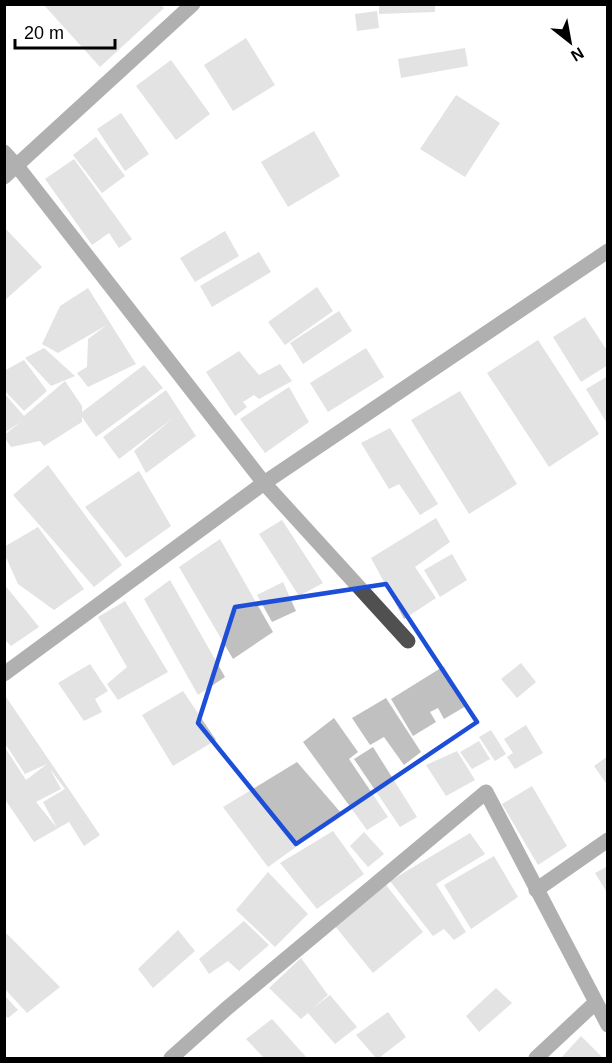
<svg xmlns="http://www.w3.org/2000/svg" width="612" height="1063" font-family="Arial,sans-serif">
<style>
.building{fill:#c0c0c0;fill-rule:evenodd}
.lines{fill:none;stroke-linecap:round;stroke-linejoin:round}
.minor{stroke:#505050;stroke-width:15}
.marked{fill:none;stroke:#1d4ed8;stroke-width:4.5;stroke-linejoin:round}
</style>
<rect width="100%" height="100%" fill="#fff"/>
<g class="building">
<polygon points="43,4 160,4 164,8 100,67"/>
<polygon points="379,4 435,4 435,12 379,14"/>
<polygon points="377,11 379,28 357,31 355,14"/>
<polygon points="246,38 275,85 233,111 204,65"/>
<polygon points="465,48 468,66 401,78 398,59"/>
<polygon points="171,60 210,114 176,140 136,86"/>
<polygon points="456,95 500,123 465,177 420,149"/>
<polygon points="121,113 149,154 125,171 97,129"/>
<polygon points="314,131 340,176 288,207 261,162"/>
<polygon points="96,137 125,176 102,193 73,155"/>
<polygon points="74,159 132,239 119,248 109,233 92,245 45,179"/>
<polygon points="4,227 42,267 4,301"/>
<polygon points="225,231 239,256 195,282 180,258"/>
<polygon points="259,252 271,272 212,307 200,286"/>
<polygon points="317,287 333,311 285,345 268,322"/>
<polygon points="88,288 136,364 88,387 77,373 87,367 88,339 107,325 58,353 42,344 60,306"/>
<polygon points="339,311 352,331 303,364 290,343"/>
<polygon points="585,317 608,352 608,365 581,382 553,337"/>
<polygon points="538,340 599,434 549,467 487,373"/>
<polygon points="44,348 75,376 51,386 25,358"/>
<polygon points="366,348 384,377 328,412 310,383"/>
<polygon points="239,351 259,375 280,364 292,381 259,399 254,395 243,402 247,407 235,416 206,372"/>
<polygon points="24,360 47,391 24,411 4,390 4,371"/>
<polygon points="144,365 163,388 96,437 82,417 82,422 44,446 40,441 11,447 4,437 4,435 22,421 4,433 4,393 24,416 65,381 82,406 82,412"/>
<polygon points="608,376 608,425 586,389"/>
<polygon points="289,387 309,422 265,453 240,419"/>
<polygon points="166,390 196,436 146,473 134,451 173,418 119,459 103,437"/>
<polygon points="460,391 517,484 469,514 411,420"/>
<polygon points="390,428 438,504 420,515 399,484 389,489 361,443"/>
<polygon points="48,465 122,565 94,587 13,495"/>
<polygon points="139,471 171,526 126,558 85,507"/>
<polygon points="436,518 450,542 415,567 436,598 404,619 371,558"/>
<polygon points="282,520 323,583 299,596 259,534"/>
<polygon points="38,527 84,589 54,610 18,584 4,553 4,547"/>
<polygon points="220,539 273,632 233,659 179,567"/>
<polygon points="452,554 467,580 440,597 424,570"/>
<polygon points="170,580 225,677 198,695 144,599"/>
<polygon points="283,582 296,611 272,622 257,595"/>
<polygon points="4,584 39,627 11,646 4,639"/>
<polygon points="125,601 168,672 118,700 107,684 127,667 98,617"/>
<polygon points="521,663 536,682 517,698 501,679"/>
<polygon points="90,664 108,691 95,699 102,712 84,721 58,683"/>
<polygon points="444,666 466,706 444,719 438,708 430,712 436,722 413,736 391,699"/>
<polygon points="183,691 216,740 173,766 142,715"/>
<path d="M4,694L100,835L84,846L69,822L34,842L4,798V746L26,780L47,764L25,774L4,742ZM50,769L65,789L43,802L57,828L36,802L61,789Z"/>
<polygon points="386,698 421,752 404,765 384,737 370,745 352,718"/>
<polygon points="334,718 358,752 349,759 388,817 367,830 303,742"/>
<polygon points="526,725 543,753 515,769 507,757 513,753 504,739"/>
<polygon points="491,730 506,754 495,761 479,737"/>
<polygon points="479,741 490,759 472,769 460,752"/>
<polygon points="373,747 417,817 400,827 354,759"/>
<polygon points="457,751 475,780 446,796 426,765"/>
<polygon points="608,756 608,786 594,766"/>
<polygon points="297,762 342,814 268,867 223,807"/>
<polygon points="532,786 567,846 538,865 502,804"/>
<polygon points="333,831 364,874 317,909 280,863"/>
<polygon points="364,832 384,854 368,867 350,846"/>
<polygon points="470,833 485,854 436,884 466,932 454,940 444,929 433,936 390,881"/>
<polygon points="494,856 518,897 471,929 444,885"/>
<polygon points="608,866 608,894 595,873"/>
<polygon points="268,872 308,914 275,947 236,910"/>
<polygon points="386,885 423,932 373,973 335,926"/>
<polygon points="244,921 269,945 239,971 228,961 209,974 199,959"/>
<polygon points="178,930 195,951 153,988 138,969"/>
<polygon points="4,931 60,987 27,1013 4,988"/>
<polygon points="301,958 328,995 312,1009 330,995 357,1027 335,1044 308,1013 301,1019 269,988"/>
<polygon points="496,988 512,1003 479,1032 466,1016"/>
<polygon points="4,995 18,1010 8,1018 4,1015"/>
<polygon points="388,1012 406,1037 379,1058 376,1058 356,1035"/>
<polygon points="272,1019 307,1058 264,1058 246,1039"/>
<polygon points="581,1036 603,1058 561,1058"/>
</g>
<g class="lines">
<g class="minor">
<polyline points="4,152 17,166 264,483 408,641"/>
<polyline points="4,177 193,4"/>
<polyline points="4,674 264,483 608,251"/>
<polyline points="536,890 608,840"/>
<polyline points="171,1058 226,1009 486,792 608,1025"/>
<polyline points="536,1058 595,1003"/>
</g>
</g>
<path d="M0 0H612V1063H0ZM386,584L477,722L296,844L198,723L235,607Z" fill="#fff" fill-opacity=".55" fill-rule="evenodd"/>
<path class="marked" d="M386,584L477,722L296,844L198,723L235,607Z"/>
<rect width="612" height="1063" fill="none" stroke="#000000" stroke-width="12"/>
<g transform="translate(570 42) rotate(149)" stroke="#ffffff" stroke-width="4.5" paint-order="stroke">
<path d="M0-4.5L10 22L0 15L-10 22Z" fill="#000000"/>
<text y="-9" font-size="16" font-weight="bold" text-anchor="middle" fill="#000000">N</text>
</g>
<path d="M15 39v9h100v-9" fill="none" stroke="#000000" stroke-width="3"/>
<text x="24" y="39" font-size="18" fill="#000000" stroke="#ffffff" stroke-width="4.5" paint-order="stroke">20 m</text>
</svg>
